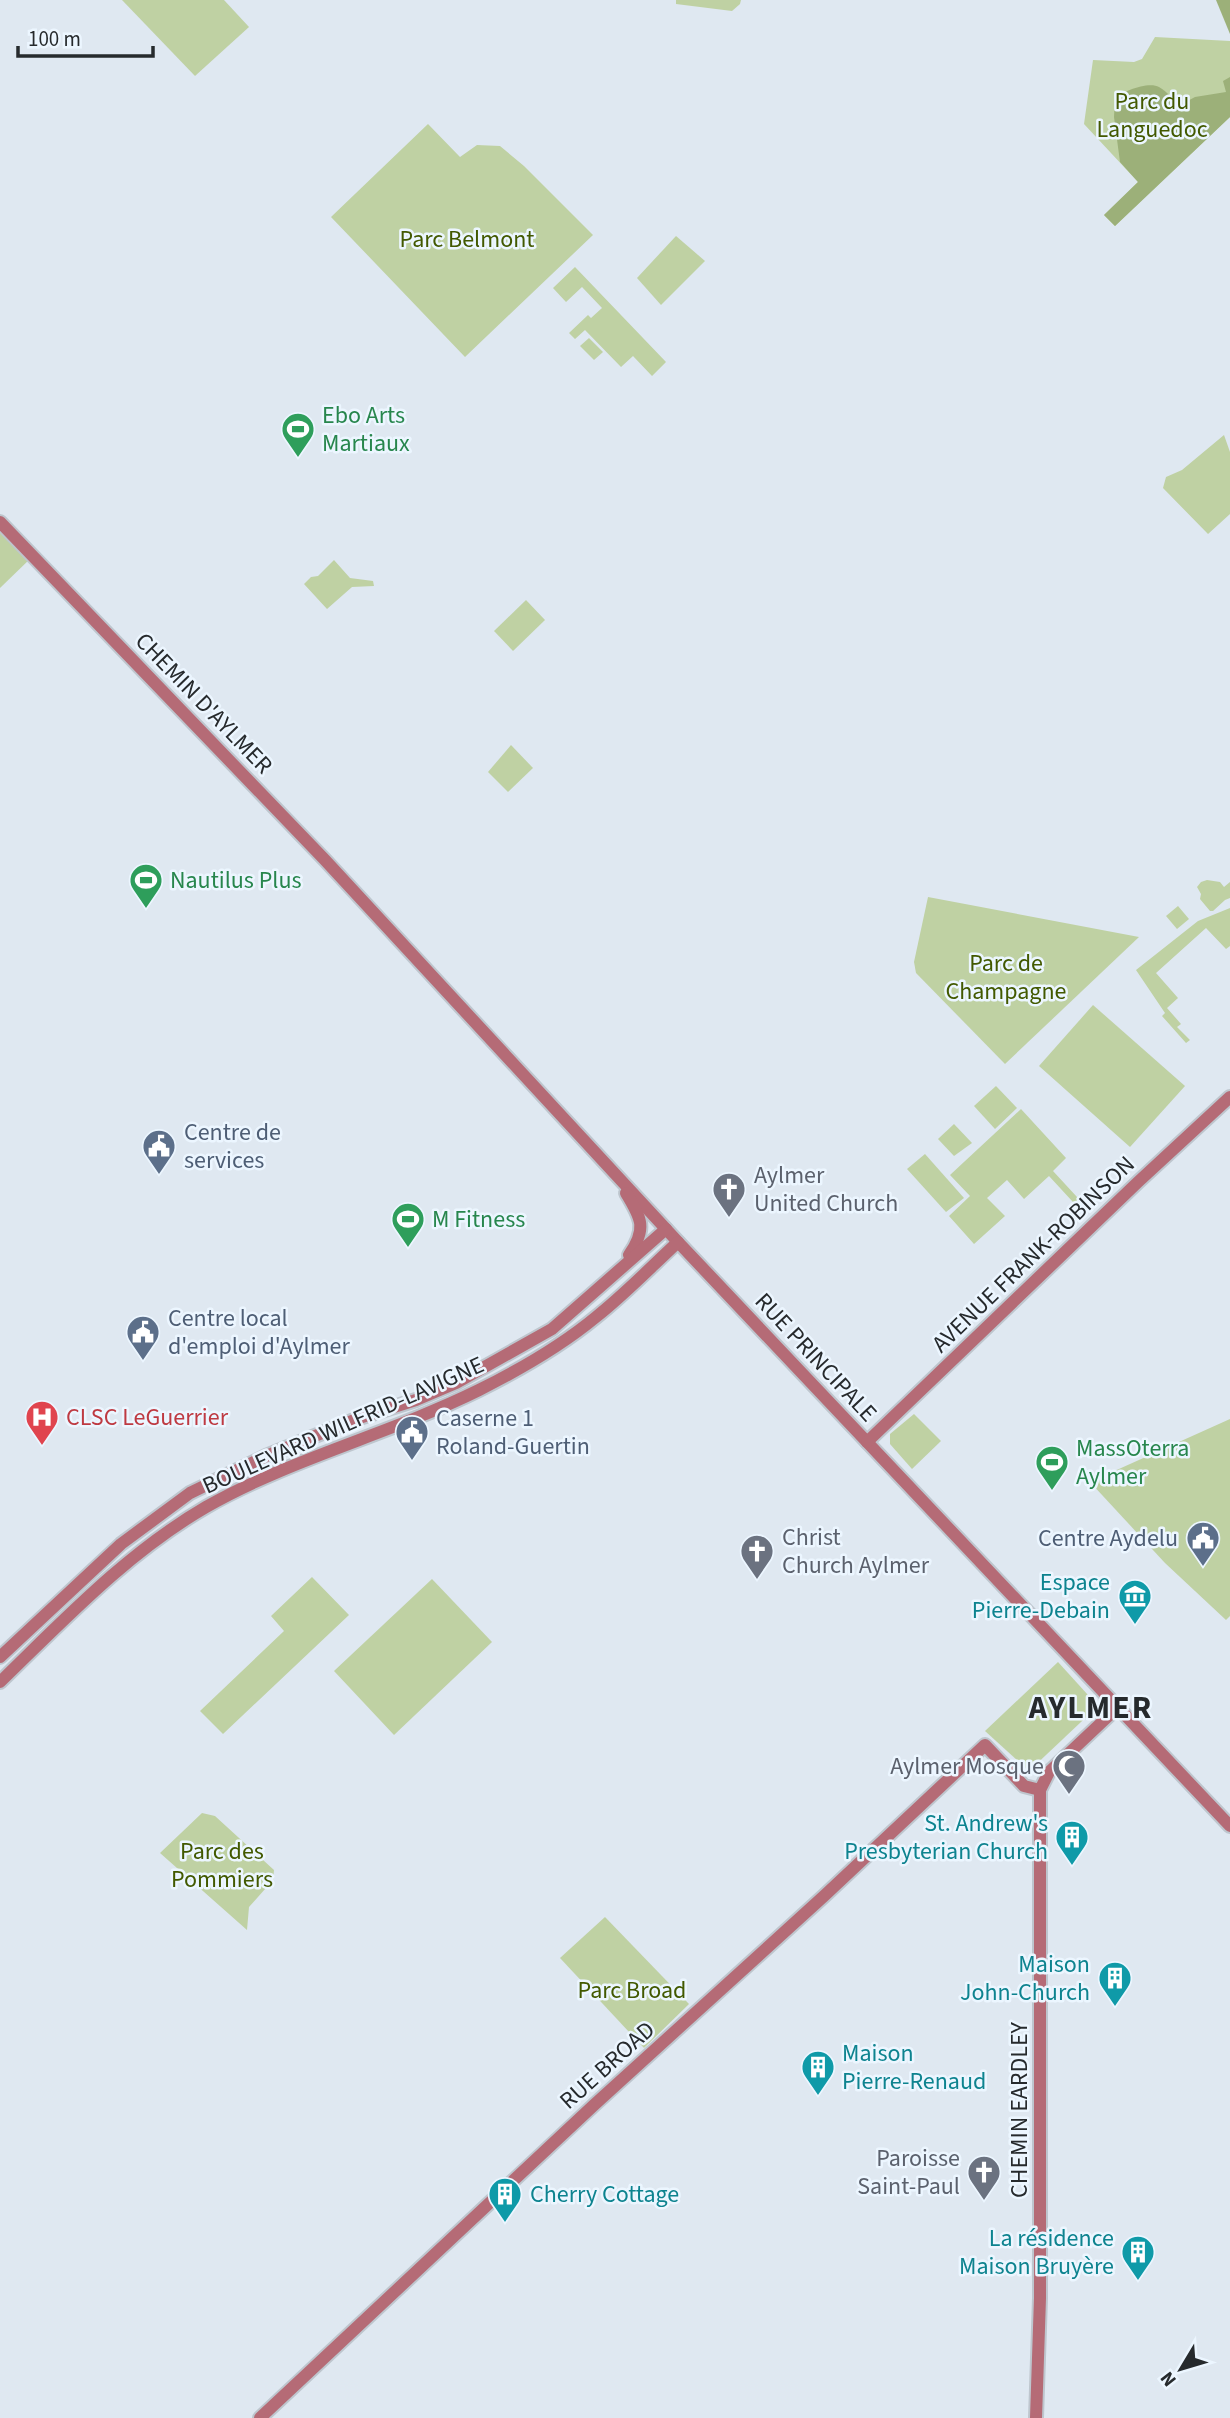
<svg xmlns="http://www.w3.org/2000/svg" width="1230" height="2418" font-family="'Source Sans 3',sans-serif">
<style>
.green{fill:#bfd1a3}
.forest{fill:#9cb079}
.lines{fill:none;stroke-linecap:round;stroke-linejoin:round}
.secondary-casing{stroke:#bec6ce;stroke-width:16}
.secondary{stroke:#b56b76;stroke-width:12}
.labels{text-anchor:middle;stroke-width:5;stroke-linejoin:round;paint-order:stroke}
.park-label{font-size:24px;fill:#425900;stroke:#ecf6ff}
.leisure-label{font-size:24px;fill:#27864d;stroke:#ecf6ff;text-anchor:start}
.street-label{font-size:24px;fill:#262a2d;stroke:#ecf6ff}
.service-label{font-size:24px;fill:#4e5e75;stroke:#ecf6ff;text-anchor:start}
.worship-label{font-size:24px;fill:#5b616d;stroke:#ecf6ff;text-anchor:start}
.health-label{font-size:24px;fill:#be3a42;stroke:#ecf6ff;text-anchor:start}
.culture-label{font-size:24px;fill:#0d838f;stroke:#ecf6ff;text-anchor:end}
.district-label{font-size:32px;font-weight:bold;letter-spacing:2px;fill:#262a2d;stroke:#ecf6ff}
</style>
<rect width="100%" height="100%" fill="#dfe8f1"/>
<g class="green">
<polygon points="122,0 224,0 249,27 195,76"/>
<polygon points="676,0 741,0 740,4 732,11 676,4"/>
<polygon points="1155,37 1230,41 1230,117 1115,226 1104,215 1138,182 1084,124 1093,60 1134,62 1142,59"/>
<polygon points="428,124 460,157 477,145 500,146 524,166 593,235 465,357 331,217"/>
<polygon points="676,236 705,261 661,305 637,278"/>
<polygon points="575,267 666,362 652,376 633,356 621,367 585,330 575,339 569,333 588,315 591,318 602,308 582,287 566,302 553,288"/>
<polygon points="589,338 603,352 594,360 580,346"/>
<polygon points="1224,435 1230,452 1230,514 1208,534 1163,488 1166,477 1182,470"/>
<polygon points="0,522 33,556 0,588"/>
<polygon points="334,560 350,578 373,581 374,586 352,587 327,609 304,584 311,577 318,576"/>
<polygon points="526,600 545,620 513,651 494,631"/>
<polygon points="511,745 533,768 508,792 488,772"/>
<polygon points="1207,880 1220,882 1224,887 1230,882 1230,898 1225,900 1213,911 1210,911 1200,899 1201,894 1197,887 1201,882"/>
<polygon points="928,897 1139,937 1005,1064 916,973 914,962"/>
<polygon points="1178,906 1189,919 1177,929 1166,916"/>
<polygon points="1230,908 1230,946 1226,949 1206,928 1156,973 1178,998 1167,1008 1181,1024 1177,1027 1190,1040 1186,1043 1162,1016 1165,1013 1136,970 1198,921"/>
<polygon points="1093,1005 1185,1086 1130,1147 1039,1066"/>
<polygon points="996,1086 1017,1108 995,1129 974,1106"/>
<polygon points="1021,1109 1066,1158 1053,1171 1089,1210 1084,1214 1049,1176 1024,1199 1007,1180 987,1198 1005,1216 974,1244 949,1216 970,1196 950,1175"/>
<polygon points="954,1124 972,1143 954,1156 938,1139"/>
<polygon points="925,1154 964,1198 946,1212 907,1169"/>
<polygon points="914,1414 941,1441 912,1469 890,1444 890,1434"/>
<polygon points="1230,1419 1230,1616 1226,1620 1165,1563 1090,1482"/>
<polygon points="312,1577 349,1615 223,1734 200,1711 284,1631 271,1616"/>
<polygon points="432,1579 492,1642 394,1735 334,1671"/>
<polygon points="1058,1662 1098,1706 1029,1771 985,1731"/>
<polygon points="202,1813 215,1816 274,1870 273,1880 249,1907 247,1930 160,1853"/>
<polygon points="605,1917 689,2004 644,2048 560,1958"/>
</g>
<g class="forest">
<polygon points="1216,0 1230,0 1230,34"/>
<path d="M1230,77V117L1115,226L1104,215L1138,182L1120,162L1114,117L1115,99C1122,91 1149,81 1159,87C1168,92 1171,99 1182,104L1195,97L1226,92L1223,81Z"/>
</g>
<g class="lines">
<defs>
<g id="secondary">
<polyline points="0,522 325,860 678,1242 1230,1826"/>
<path d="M626,1193C642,1219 647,1229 629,1255"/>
<polyline points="867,1442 1138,1182 1230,1097"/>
<polyline points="0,1657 121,1544 190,1493 266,1456 359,1418 416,1400 456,1383 552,1329 666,1229"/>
<path d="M0,1682C65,1619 127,1553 206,1507C292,1458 390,1434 479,1390C519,1370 561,1346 596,1317C625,1294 651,1267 678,1242"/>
<polyline points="260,2418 594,2105 824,1896 985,1745 1024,1786 1040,1790"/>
<polyline points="1036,2418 1040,2298 1040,1790 1049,1772 1118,1707"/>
</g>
</defs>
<use href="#secondary" class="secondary-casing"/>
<use href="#secondary" class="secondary"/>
</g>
<defs>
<symbol id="stadium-pin" viewBox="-11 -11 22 30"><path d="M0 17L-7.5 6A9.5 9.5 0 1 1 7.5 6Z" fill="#2e9e5b" stroke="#ecf6ff"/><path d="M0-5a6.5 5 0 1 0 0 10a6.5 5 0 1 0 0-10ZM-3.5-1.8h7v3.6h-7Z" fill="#fff"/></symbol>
<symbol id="civic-pin" viewBox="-11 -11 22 30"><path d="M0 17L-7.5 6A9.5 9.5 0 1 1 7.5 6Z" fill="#5c6f8a" stroke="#ecf6ff"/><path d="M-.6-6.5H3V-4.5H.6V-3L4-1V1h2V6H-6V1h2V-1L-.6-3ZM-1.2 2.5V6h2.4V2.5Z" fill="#fff"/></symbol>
<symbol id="church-pin" viewBox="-11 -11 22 30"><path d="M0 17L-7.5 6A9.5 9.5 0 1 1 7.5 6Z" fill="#6b7280" stroke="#ecf6ff"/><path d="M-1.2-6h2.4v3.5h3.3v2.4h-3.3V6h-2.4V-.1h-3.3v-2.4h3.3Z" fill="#fff"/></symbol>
<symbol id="hospital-pin" viewBox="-11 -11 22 30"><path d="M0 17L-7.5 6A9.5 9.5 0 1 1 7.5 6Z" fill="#e0444e" stroke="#ecf6ff"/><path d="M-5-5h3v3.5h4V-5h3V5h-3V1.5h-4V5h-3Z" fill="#fff"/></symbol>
<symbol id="museum-pin" viewBox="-11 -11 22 30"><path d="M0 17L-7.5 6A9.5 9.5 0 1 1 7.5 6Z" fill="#0f9aa8" stroke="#ecf6ff"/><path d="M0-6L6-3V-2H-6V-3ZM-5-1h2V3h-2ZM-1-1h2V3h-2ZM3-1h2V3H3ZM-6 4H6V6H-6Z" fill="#fff"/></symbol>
<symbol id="mosque-pin" viewBox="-11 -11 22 30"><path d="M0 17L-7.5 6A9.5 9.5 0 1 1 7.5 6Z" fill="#6b7280" stroke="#ecf6ff"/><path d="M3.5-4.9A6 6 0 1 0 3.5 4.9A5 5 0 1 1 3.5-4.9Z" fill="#fff"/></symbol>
<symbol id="building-pin" viewBox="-11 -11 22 30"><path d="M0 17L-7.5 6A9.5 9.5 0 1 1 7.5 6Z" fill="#0f9aa8" stroke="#ecf6ff"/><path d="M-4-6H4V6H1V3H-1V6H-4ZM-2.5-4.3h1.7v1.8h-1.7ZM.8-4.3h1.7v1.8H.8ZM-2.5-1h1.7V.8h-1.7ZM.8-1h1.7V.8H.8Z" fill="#fff"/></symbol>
</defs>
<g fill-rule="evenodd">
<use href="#stadium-pin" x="279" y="410" width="38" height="52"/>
<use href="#stadium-pin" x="127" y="861" width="38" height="52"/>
<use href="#civic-pin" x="140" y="1127" width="38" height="52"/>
<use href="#church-pin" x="710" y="1170" width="38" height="52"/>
<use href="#stadium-pin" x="389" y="1200" width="38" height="52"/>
<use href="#civic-pin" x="124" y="1313" width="38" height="52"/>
<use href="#hospital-pin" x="23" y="1398" width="38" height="52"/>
<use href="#civic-pin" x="393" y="1413" width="38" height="52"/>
<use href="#stadium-pin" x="1033" y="1443" width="38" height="52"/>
<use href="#civic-pin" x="1184" y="1519" width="38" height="52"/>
<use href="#church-pin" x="738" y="1532" width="38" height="52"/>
<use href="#museum-pin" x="1116" y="1577" width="38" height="52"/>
<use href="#mosque-pin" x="1050" y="1747" width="38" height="52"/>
<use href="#building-pin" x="1053" y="1818" width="38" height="52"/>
<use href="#building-pin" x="1096" y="1959" width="38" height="52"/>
<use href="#building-pin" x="799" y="2048" width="38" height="52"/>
<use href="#church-pin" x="965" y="2153" width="38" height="52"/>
<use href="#building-pin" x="486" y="2175" width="38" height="52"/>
<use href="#building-pin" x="1119" y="2233" width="38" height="52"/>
</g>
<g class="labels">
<g class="park-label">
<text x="1152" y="109">Parc du<tspan x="1152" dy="28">Languedoc</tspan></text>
<text x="467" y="247">Parc Belmont</text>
<text x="1006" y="971">Parc de<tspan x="1006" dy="28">Champagne</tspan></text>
<text x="222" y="1859">Parc des<tspan x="222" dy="28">Pommiers</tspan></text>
<text x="632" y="1998">Parc Broad</text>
</g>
<g class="leisure-label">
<text x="322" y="423">Ebo Arts<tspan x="322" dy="28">Martiaux</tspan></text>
<text x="170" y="888">Nautilus Plus</text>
<text x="432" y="1227">M Fitness</text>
<text x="1076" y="1456">MassOterra<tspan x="1076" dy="28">Aylmer</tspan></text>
</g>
<g class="street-label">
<text transform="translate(204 703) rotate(46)" y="8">CHEMIN D'AYLMER</text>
<text transform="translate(1033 1254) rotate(-44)" y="8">AVENUE FRANK-ROBINSON</text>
<text transform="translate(816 1357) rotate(47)" y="8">RUE PRINCIPALE</text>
<text transform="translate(343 1425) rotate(-24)" y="8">BOULEVARD WILFRID-LAVIGNE</text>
<text transform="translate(607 2065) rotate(-42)" y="8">RUE BROAD</text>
<text transform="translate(1019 2110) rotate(-90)" y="8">CHEMIN EARDLEY</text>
</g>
<g class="service-label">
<text x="184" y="1140">Centre de<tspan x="184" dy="28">services</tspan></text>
<text x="168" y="1326">Centre local<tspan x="168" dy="28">d'emploi d'Aylmer</tspan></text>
<text x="436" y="1426">Caserne 1<tspan x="436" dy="28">Roland-Guertin</tspan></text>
<text x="1178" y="1546" text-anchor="end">Centre Aydelu</text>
</g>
<g class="worship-label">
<text x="754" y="1183">Aylmer<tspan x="754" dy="28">United Church</tspan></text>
<text x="782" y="1545">Christ<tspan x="782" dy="28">Church Aylmer</tspan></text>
<text x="1044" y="1774" text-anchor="end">Aylmer Mosque</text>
<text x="960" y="2166" text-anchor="end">Paroisse<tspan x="960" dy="28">Saint-Paul</tspan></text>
</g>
<g class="health-label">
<text x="66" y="1425">CLSC LeGuerrier</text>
</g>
<g class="culture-label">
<text x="1110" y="1590">Espace<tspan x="1110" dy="28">Pierre-Debain</tspan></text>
<text x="1048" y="1831">St. Andrew's<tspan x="1048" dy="28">Presbyterian Church</tspan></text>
<text x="1090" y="1972">Maison<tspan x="1090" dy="28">John-Church</tspan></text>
<text x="842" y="2061" text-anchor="start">Maison<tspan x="842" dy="28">Pierre-Renaud</tspan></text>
<text x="530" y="2202" text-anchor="start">Cherry Cottage</text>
<text x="1114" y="2246">La résidence<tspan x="1114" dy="28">Maison Bruyère</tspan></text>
</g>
<g class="district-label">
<text x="1091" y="1718">AYLMER</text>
</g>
</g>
<g transform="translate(1181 2369) rotate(232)" stroke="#ecf6ff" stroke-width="5" paint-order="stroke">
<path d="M0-5L12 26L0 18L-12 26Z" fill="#262a2d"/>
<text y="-10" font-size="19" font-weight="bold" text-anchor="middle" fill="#262a2d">N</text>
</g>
<path d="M18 46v10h135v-10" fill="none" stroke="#262a2d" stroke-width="3.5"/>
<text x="28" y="46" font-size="21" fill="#262a2d" stroke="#ecf6ff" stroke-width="5" paint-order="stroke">100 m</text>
</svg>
